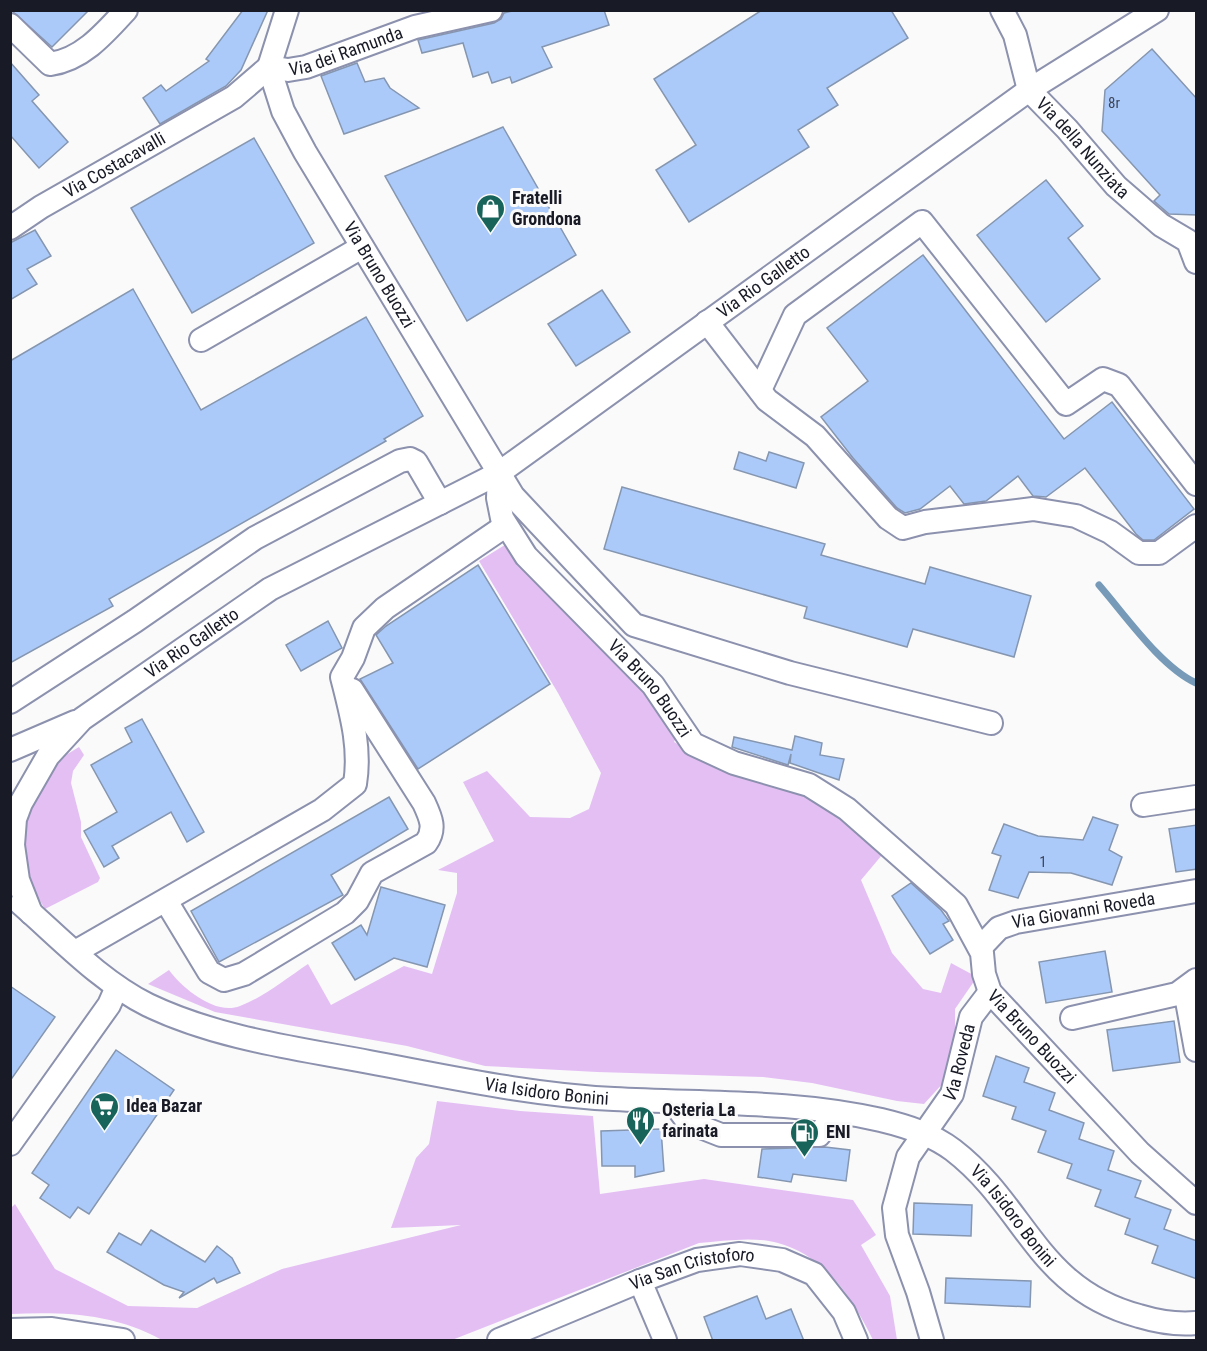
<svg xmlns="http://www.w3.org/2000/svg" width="1207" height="1351" font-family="'Roboto Condensed',sans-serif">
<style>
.green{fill:#e4bff4}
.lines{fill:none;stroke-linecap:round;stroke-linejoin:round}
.stream{stroke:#769ab7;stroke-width:7}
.building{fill:#accaf9;stroke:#8596b0;stroke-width:1.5}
.minor-casing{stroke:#8c91ae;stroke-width:26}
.minor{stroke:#fff;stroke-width:22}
.labels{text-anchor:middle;stroke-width:6;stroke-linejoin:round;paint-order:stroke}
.number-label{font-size:15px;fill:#3d465a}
.street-label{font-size:18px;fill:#181a25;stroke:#fafafa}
.poi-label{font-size:18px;font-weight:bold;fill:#181a25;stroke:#fafafa;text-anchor:start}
</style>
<rect width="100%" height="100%" fill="#fafafa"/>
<g class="green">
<path d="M511,541L650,691L678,733L674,742L708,760L812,794L882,855L861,880L892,953L923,989L941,993L951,963L977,977L955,1009V1039L945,1081L924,1104L897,1101L812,1083L763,1077L597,1072L485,1066L407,1046L215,1012L148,984L169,970C182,988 216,1016 240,1006C264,997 287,978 308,964L331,1005L404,966L432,974L457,893V873L438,870L494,841L463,782L487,771L530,817L570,818L589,809L601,773L558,693L479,561Z"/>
<polygon points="79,747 84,755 73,771 71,783 81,822 81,837 100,878 98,882 45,909 31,886 20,853 21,829 46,774 61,758"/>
<path d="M437,1101L520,1111L593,1116L600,1194L704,1179L853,1200L876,1235L861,1245L890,1296L897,1340H873C853,1299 826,1256 778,1243C753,1236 724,1241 699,1243L452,1340H162C112,1313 65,1312 11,1314L10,1209L15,1204L55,1269L128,1306L197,1308L282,1269L461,1225L391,1228L416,1158L429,1144Z"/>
</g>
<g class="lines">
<path class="stream" d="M1099,585C1126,616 1160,666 1196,683"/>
</g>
<g class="building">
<polygon points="11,10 89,10 52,47"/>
<polygon points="243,10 268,10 241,70 226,86 160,124 143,98 161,85 166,91 209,61 206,59"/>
<polygon points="516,10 604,10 609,25 542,47 552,67 512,83 510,77 492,83 488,72 473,77 463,43 422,53 418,40 494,23 501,19 504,13"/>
<polygon points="762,10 891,10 908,38 827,88 838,105 798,130 809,147 689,222 656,170 696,145 654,79"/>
<polygon points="1152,49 1197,99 1197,215 1169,214 1154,201 1160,195 1102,131 1105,90"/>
<polygon points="10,62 39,95 32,101 68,142 39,168 10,135"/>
<polygon points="357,63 365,82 384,78 390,88 419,108 344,134 321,76"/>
<polygon points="503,127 576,255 467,321 385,176"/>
<polygon points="254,138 314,243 192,313 131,208"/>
<polygon points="1046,180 1083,226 1068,238 1100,279 1046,322 977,235"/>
<polygon points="35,230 51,256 27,269 37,284 10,300 10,243"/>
<polygon points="923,255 1064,439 1112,402 1194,509 1154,540 1143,540 1136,534 1085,468 1046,497 1033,496 1018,476 986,501 964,504 950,486 920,509 905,513 897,508 853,458 821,417 868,381 827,328"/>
<polygon points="133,289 201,410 366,317 423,416 384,439 386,441 109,599 113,606 10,663 10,361"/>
<polygon points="602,290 630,332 576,366 548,324"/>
<polygon points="739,452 766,461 769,452 804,463 796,488 734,469"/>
<polygon points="622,487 825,544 821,555 925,584 930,567 1031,596 1014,657 913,629 907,647 804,618 807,607 604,549"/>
<polygon points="478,565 550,684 418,769 360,679 393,663 376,635 386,626"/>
<polygon points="328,621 342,648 301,671 286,645"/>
<polygon points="142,719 204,832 187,842 171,812 112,846 119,858 104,867 84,831 117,812 91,765 132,742 125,728"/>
<polygon points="795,736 822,743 820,755 844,759 839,780 790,763 791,754 788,765 732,747 734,737 792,750"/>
<polygon points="389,797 408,829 331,875 343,895 219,962 191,911"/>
<polygon points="1093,817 1118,825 1109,850 1122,857 1112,885 1071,873 1029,872 1018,898 989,890 1001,856 992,853 1004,824 1038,836 1083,840"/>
<polygon points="1197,825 1197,869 1176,872 1169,829"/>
<polygon points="911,883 941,910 949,921 943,924 953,940 930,954 892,896"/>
<polygon points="381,887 445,905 427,967 394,958 355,980 332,943 361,925 367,935"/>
<polygon points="1105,951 1112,992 1046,1003 1039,962"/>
<polygon points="10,986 55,1017 10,1081"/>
<polygon points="1174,1021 1180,1062 1113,1071 1107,1030"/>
<polygon points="116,1050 174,1090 89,1214 78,1207 70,1218 40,1198 49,1185 32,1173"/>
<polygon points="996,1056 1029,1068 1024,1082 1055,1093 1049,1110 1084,1123 1079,1139 1114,1151 1108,1170 1141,1181 1135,1197 1171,1210 1164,1229 1197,1241 1197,1279 1152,1263 1158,1246 1125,1234 1130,1219 1095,1206 1101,1190 1067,1178 1072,1164 1038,1152 1046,1131 1012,1119 1016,1107 983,1096"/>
<polygon points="661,1129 664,1171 635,1177 635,1166 602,1166 601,1131"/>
<polygon points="825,1147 850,1150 846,1181 793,1174 791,1182 758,1177 762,1149"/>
<polygon points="914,1203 972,1205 971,1236 913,1234"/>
<polygon points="151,1230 205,1262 217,1246 232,1258 240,1273 217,1283 214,1278 179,1298 184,1292 164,1285 107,1252 119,1233 141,1245"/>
<polygon points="946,1278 1031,1281 1030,1307 945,1303"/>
<polygon points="757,1296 766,1319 791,1309 804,1341 713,1341 704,1317"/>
</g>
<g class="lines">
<defs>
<g id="minor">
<path id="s1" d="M1002,10L1015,35L1029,90L1067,129L1116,186L1161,225L1188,241L1196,262"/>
<path d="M10,25L50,64C82,60 105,33 126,10"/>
<path id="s2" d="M269,67L283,111L305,152L513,496L634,625L790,673L991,723"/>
<path id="s3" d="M269,67L288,70L306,67L415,27L491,10"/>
<polyline points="269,67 287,10"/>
<path id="s4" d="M10,228L41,207L234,97L269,67"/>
<polyline points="707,322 767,400 815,436 888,518 903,528 925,522 1033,509 1076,516 1110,532 1139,553 1159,553 1196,526"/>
<polyline points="201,340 362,247"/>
<polyline points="760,390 795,315 922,222 1066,404 1103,379 1119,385 1196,484"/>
<path id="s5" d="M499,473L498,498L502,518L526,556L653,685L693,744L734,763L809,785L847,809L956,905L982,953L984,974L990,992L1140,1153L1196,1203"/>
<polyline points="10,702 135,621 255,538 400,461 410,459 416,462 440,503"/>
<polyline points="10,750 75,722"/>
<polyline points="1143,805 1196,797"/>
<path d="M166,901L209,972L224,980L244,974L264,962L345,913L357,901L372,873L426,843C436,829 431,818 424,803L352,690"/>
<path id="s6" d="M21,904C61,939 100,981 148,1005C217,1038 295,1048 369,1062C450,1077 531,1095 614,1099C702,1104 794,1100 881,1120C906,1126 932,1134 953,1150C1026,1206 1037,1289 1139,1316C1159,1322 1176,1325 1196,1323"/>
<path id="s7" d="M31,913L18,880L13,845L15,819L21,803L48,756L82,719L270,589L499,473L1029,90L1157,10"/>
<path id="s8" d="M980,948L999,928L1016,922L1196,891"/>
<path d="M75,952L322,810L355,784C361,747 351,713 342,677L353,658L364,628L385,608L505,526"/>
<polyline points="1185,990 1196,1050"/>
<polyline points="1072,1018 1177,994 1196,980"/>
<polyline points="673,1102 688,1122 721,1135 819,1135 835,1113"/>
<polyline points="10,1144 109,1005 117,987"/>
<polyline points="640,1281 665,1340"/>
<polyline points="10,1330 52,1329 123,1340"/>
<path id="s9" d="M499,1340L640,1281L697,1260L740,1254L782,1260L814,1274L844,1312L856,1340"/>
<path id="s10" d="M932,1340L918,1292L897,1235L894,1208L908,1157L952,1094L971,1017L990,992"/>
</g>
</defs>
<use href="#minor" class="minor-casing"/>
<use href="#minor" class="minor"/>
</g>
<defs>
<symbol id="shop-pin" viewBox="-11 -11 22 30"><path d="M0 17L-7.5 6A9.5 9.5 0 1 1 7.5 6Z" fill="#18635a" stroke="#fafafa"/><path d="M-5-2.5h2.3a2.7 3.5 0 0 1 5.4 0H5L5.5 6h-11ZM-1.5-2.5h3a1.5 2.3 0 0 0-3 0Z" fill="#fff"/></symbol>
<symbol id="supermarket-pin" viewBox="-11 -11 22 30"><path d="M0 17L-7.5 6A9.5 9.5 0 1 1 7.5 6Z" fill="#18635a" stroke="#fafafa"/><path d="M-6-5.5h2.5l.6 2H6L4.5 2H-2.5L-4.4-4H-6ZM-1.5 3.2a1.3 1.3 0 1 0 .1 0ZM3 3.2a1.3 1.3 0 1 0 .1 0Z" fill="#fff"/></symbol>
<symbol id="restaurant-pin" viewBox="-11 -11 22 30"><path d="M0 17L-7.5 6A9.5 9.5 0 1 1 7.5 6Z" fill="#18635a" stroke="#fafafa"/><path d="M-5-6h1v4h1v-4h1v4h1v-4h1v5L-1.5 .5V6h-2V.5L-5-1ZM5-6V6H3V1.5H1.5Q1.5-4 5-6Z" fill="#fff"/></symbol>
<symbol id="fuel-pin" viewBox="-11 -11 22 30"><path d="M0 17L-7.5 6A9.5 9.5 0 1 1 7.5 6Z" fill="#18635a" stroke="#fafafa"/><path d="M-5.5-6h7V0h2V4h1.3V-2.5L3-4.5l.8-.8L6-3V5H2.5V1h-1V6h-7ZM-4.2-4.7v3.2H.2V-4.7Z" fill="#fff"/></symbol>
</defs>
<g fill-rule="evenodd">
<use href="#shop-pin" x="474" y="192" width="33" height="45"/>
<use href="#supermarket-pin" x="88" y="1090" width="33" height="45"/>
<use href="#restaurant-pin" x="624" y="1104" width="33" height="45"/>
<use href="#fuel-pin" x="788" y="1116" width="33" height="45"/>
</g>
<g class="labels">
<g class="number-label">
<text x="1114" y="108">8r</text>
<text x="1043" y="867">1</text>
</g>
<g class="street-label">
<text dy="6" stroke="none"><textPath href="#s3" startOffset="80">Via dei Ramunda</textPath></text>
<text dy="6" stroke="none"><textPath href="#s1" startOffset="164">Via della Nunziata</textPath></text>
<text dy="6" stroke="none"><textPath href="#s4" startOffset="122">Via Costacavalli</textPath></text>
<text dy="6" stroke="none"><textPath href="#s2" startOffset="236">Via Bruno Buozzi</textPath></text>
<text dy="6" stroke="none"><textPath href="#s7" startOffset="1030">Via Rio Galletto</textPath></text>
<text dy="6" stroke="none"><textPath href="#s7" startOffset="352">Via Rio Galletto</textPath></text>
<text dy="6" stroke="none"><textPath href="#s5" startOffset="272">Via Bruno Buozzi</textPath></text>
<text dy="6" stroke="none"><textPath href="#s8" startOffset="114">Via Giovanni Roveda</textPath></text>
<text dy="6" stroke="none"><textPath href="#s5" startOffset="812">Via Bruno Buozzi</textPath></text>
<text dy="6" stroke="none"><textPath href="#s10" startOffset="300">Via Roveda</textPath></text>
<text dy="6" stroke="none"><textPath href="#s6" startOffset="572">Via Isidoro Bonini</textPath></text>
<text dy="6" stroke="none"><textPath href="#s6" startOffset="1076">Via Isidoro Bonini</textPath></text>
<text dy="6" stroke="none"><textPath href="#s9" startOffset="207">Via San Cristoforo</textPath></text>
</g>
<g class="poi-label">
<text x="512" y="204">Fratelli<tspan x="512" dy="21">Grondona</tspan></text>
<text x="126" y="1112">Idea Bazar</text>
<text x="662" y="1116">Osteria La<tspan x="662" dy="21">farinata</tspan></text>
<text x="826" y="1138">ENI</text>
</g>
</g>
<rect width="1207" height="1351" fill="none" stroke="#181a25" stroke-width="24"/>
</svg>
